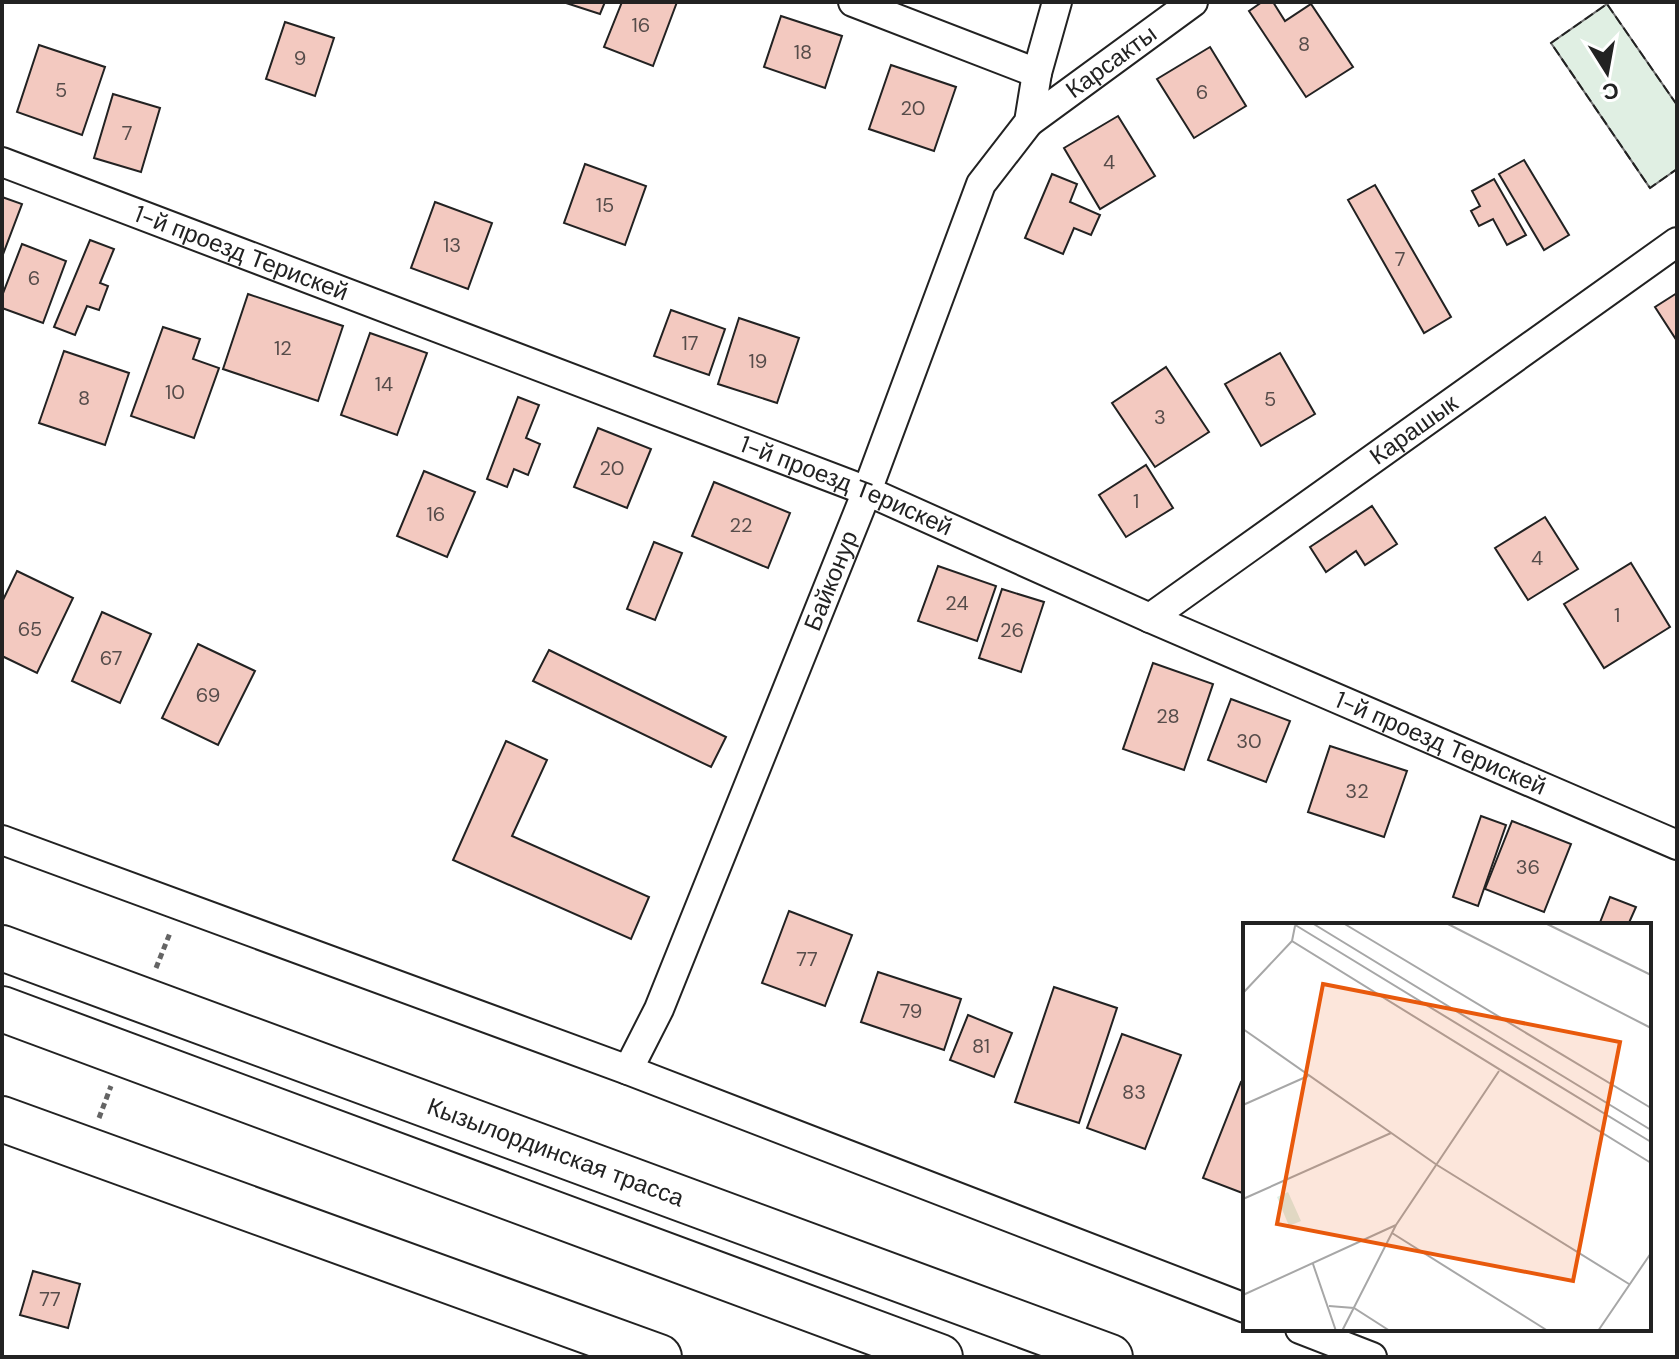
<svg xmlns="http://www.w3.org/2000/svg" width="1679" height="1359" font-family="'DM Sans',sans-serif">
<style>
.grass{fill:#e0efe3;stroke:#6f6f6f;stroke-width:2}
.building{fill:#f3c9c0;stroke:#222;stroke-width:2}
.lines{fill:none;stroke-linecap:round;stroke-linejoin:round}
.street-casing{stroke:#222;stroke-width:32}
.highway-casing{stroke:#222;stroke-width:48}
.path{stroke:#646464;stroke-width:5;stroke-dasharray:6 4;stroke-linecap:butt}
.street{stroke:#fff;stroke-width:28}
.highway{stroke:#fff;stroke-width:44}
.fence{stroke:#222;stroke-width:2;stroke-dasharray:10 4;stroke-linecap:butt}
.labels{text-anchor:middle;stroke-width:6;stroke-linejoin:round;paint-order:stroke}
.number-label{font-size:20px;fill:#564c4a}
.street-label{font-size:24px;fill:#222;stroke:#fff}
.inset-road{fill:none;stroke:#a7a7a7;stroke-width:2}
.view{fill:#e8590c;fill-opacity:0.15;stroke:#e8590c;stroke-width:4}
.inset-edge{fill:none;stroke:#222;stroke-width:4}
</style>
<rect width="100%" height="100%" fill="#fff"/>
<polygon class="grass" points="1607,4 1677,105 1677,169 1650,188 1551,43"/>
<g class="building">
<polygon points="563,2 605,2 600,14"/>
<polygon points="622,2 677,2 653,66 604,47"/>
<polygon points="1262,2 1273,2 1285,21 1311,4 1353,67 1306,97 1249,11"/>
<polygon points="781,16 842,36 825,88 764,67"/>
<polygon points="285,22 334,38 315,96 266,79"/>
<polygon points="39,45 105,67 82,135 17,112"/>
<polygon points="1210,47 1246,106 1194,138 1157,79"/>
<polygon points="891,65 956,87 934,151 869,129"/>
<polygon points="113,94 160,108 141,172 94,158"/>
<polygon points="1118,116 1155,176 1100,209 1064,148"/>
<polygon points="1524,160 1569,235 1544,250 1499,174"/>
<polygon points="585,164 646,186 625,245 564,223"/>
<polygon points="1052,174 1077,184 1070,202 1100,215 1091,235 1074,228 1063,254 1025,238"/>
<polygon points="1494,179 1526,235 1507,245 1493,219 1479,226 1471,211 1480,206 1472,191"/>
<polygon points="1375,185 1451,317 1424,333 1348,200"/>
<polygon points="2,197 22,204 2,257"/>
<polygon points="435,202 492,223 468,289 411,268"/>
<polygon points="90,240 114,249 100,283 108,286 99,310 87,306 75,335 54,327"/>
<polygon points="22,244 66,261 43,323 2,308 2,296"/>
<polygon points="1677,293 1677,341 1655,307"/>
<polygon points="248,294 343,326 318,401 223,369"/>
<polygon points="671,310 725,329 709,375 654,356"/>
<polygon points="739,318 799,338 777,403 718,384"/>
<polygon points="163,327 200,339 193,359 219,368 194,438 131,416"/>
<polygon points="370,333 427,353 397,435 341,415"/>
<polygon points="64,351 129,373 105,445 39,423"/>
<polygon points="1280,353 1315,414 1261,446 1225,384"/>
<polygon points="1166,367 1209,432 1155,467 1112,403"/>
<polygon points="518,397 539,405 526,438 540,444 528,475 514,469 507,487 487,479"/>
<polygon points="598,428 651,449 627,508 574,487"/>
<polygon points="1146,465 1173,508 1126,537 1099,495"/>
<polygon points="424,471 475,492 447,557 397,536"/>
<polygon points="714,482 790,513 768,568 692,536"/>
<polygon points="1372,506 1397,544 1365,565 1356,551 1326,572 1310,547"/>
<polygon points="1545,517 1578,569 1528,600 1495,548"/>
<polygon points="654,542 682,553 655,620 627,609"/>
<polygon points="1631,563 1670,627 1604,668 1564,604"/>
<polygon points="938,566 996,586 977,641 918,621"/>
<polygon points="17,571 73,598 37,673 2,656 2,602"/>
<polygon points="1002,589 1044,602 1021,672 979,658"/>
<polygon points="102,612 151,634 120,703 72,681"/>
<polygon points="198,644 255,671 218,745 162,718"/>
<polygon points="549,650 726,737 711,767 533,681"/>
<polygon points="1153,663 1213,684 1184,770 1123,749"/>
<polygon points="1231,699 1290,721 1266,782 1208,760"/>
<polygon points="506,741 547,760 512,836 649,897 631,939 453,860"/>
<polygon points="1330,746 1407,771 1384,837 1308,812"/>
<polygon points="1481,816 1506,825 1478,906 1453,897"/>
<polygon points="1512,821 1571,844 1544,912 1485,889"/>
<polygon points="1610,897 1636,907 1628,925 1599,925"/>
<polygon points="789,911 852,935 825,1006 762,983"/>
<polygon points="878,972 961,999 944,1050 861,1022"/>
<polygon points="1054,987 1117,1008 1079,1123 1015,1102"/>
<polygon points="968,1015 1012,1033 994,1077 950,1060"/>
<polygon points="1122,1034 1181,1055 1145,1149 1087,1128"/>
<polygon points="1241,1082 1245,1083 1245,1194 1203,1178"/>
<polygon points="33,1271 80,1284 68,1328 20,1315"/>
</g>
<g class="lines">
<defs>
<g id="street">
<polyline points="853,2 1037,73"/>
<path id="s1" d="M1029,122L1193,2"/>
<path id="s2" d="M2,162L867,491L1150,618L1677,845"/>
<path id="s3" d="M1150,618L1677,242"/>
<polyline points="2,840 628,1070 1245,1308"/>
<path id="s4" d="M628,1070L659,1009L867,491L981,184L1029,122L1037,73L1057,2"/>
<polyline points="1300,1329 1372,1357"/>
</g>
<g id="highway">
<path id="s5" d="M2,948L1110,1357"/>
<polyline points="2,1009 940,1357"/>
<polyline points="2,1119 659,1357"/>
</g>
</defs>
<use href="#street" class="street-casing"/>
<use href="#highway" class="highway-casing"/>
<g class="path">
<polyline points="156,968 170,933"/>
<polyline points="99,1118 111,1086"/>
</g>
<use href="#street" class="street"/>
<use href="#highway" class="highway"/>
<polyline class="fence" points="1677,105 1607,4 1551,43 1650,188 1677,169"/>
</g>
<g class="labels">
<g class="number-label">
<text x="641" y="32">16</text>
<text x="1304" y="51">8</text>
<text x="803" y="59">18</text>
<text x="300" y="65">9</text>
<text x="61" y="97">5</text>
<text x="1202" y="99">6</text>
<text x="913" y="115">20</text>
<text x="127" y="140">7</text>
<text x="1109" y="169">4</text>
<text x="605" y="212">15</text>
<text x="452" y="252">13</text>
<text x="1400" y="266">7</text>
<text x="34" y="285">6</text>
<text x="690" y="350">17</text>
<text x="283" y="355">12</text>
<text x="758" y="368">19</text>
<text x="384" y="391">14</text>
<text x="175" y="399">10</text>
<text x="84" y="405">8</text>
<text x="1270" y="406">5</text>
<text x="1160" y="424">3</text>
<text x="612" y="475">20</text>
<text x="1136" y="508">1</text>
<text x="436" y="521">16</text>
<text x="741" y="532">22</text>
<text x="1537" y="565">4</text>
<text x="957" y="610">24</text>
<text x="1617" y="622">1</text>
<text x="30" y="636">65</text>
<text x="1012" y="637">26</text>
<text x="111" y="665">67</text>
<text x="208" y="702">69</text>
<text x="1168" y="723">28</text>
<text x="1249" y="748">30</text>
<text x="1357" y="798">32</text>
<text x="1528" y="874">36</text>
<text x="807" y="966">77</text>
<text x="911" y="1018">79</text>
<text x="981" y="1053">81</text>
<text x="1134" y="1099">83</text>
<text x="50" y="1306">77</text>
</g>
<g class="street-label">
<text dy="8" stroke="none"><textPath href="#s1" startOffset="102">Карсакты</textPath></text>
<text dy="8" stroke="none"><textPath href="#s2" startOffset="256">1-й проезд Терискей</textPath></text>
<text dy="8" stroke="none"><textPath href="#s3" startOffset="324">Карашык</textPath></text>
<text dy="8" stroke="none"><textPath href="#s2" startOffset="904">1-й проезд Терискей</textPath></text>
<text dy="8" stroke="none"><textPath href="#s4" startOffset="530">Байконур</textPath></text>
<text dy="8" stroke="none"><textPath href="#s2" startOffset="1552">1-й проезд Терискей</textPath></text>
<text dy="8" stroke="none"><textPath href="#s5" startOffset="590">Кызылординская трасса</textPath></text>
</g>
</g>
<g transform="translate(1243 923)">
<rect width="408" height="408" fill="#fff"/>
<path d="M45,269L58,298L46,303L34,274Z" fill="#e0efe3"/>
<path class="inset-road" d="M49,0L408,219M69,0L408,207M100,0L408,185M203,0L408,105M302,0L408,52M52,3L49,18L408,240M0,70L49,18M0,106L194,242L386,361M0,182L65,153M0,276L148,210M149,310L305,408M70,341L93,408M0,372L153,302M86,383L111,385L147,408M99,408L153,302L256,148M355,408L408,330"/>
<path class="view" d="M80,61L377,119L330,358L34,301Z"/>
<rect width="408" height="408" class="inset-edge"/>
</g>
<rect width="1679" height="1359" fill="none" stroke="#222222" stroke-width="8"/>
<g transform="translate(1607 72) rotate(169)" stroke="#ffffff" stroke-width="6" paint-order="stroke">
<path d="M0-6L14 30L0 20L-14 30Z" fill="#222222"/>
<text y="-12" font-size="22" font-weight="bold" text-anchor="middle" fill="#222222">С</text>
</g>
</svg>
